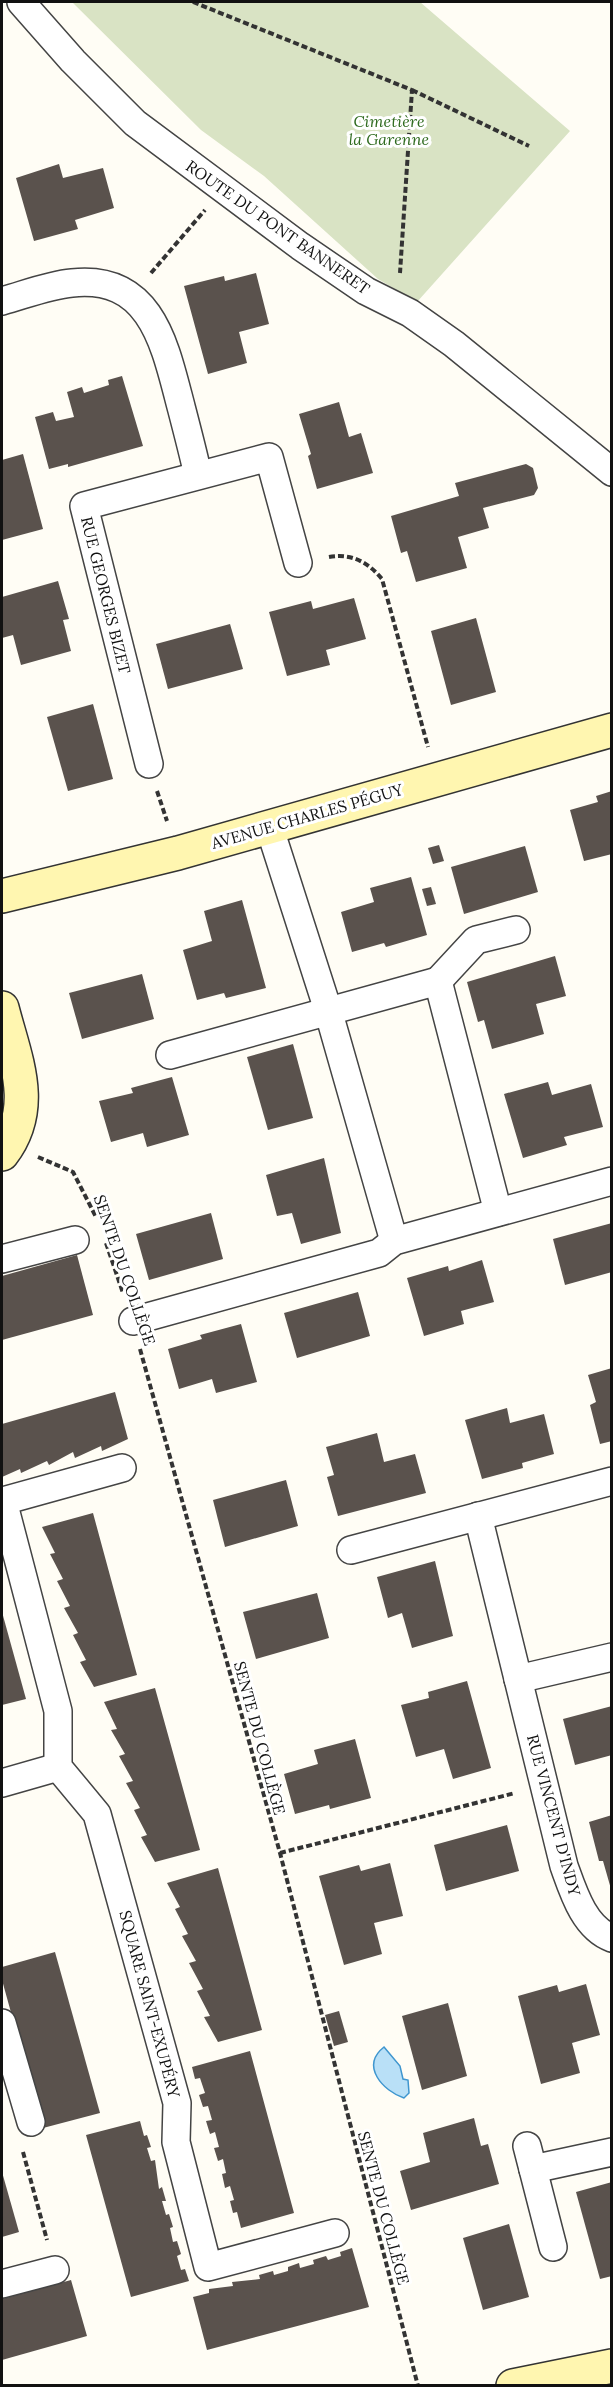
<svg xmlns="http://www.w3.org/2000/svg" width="613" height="2387" font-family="Lora,serif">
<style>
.cemetery{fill:#d9e3c4}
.water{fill:#b9e0f7;stroke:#3f96cf;stroke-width:1.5}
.building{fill:#5a524d}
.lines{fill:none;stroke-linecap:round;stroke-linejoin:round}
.street-casing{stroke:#444;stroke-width:30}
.secondary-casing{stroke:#333;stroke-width:36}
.path{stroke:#333;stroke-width:4;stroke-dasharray:6 3;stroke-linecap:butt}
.street{stroke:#fff;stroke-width:27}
.secondary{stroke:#fff6b0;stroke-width:33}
.labels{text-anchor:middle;stroke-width:6;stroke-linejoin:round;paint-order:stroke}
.park-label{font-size:16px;font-style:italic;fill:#2f6b1f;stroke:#fff}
.street-label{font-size:16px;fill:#111;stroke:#fff}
</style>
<rect width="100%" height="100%" fill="#fffdf5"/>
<polygon class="cemetery" points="72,2 420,2 570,131 417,302 378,279 264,176 201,130"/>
<path class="water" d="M384,2047L400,2066L403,2079L408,2080L409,2093L404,2098C383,2091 360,2066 384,2047Z"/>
<g class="building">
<polygon points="59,164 63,178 103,168 114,208 75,220 78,229 34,241 16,178"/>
<polygon points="256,273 269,324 239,332 247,363 208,374 184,286 224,276 225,281"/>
<polygon points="122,376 143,446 68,467 68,464 49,469 35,417 53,412 56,421 74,417 67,392 82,387 84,393 109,385 108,380"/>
<polygon points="339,402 349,437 361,433 373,473 317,489 308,456 311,454 299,414"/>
<polygon points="23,454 43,529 2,540 2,460"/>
<polygon points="526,464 533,468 538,488 534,495 483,508 489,528 458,537 467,568 416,582 407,551 401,553 391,516 459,496 455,483"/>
<polygon points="58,581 69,619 63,620 71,651 21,665 13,635 2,638 2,597"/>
<polygon points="354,598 366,639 326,650 330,665 287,676 269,612 311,601 313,609"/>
<polygon points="476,618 496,692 451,705 431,631"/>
<polygon points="230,624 243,669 168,689 156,644"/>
<polygon points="93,704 113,779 68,791 47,717"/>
<polygon points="612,791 612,854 584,861 570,810 598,802 596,796"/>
<polygon points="439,845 444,861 433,864 428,848"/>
<polygon points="525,846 538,892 464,914 451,867"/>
<polygon points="411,877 427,935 386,947 384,943 352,952 341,912 374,902 370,888"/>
<polygon points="431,887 436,904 427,906 422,889"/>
<polygon points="242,900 266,988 226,998 224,993 197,1000 183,950 212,941 204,911"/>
<polygon points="555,956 566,996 536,1004 544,1034 492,1049 484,1020 478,1022 467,982"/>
<polygon points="142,974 154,1019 82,1039 69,993"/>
<polygon points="293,1044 313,1118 268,1130 247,1057"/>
<polygon points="172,1077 189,1135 147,1147 143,1133 111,1142 99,1101 133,1093 131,1088"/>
<polygon points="548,1082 552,1095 591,1084 603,1127 564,1137 567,1145 523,1158 504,1094"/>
<polygon points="324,1158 341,1233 301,1244 292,1213 277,1216 266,1175"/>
<polygon points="211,1213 223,1259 149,1280 136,1234"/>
<polygon points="612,1223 612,1272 565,1285 553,1239"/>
<polygon points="77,1255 93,1315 2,1340 2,1276"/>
<polygon points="482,1260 494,1302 461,1311 464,1324 424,1336 407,1278 448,1266 449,1271"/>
<polygon points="358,1292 370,1336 297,1358 284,1313"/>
<polygon points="241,1324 257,1382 216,1393 212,1379 179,1389 168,1349 202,1339 200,1335"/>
<polygon points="612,1368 612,1441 600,1444 590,1405 596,1402 588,1375"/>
<polygon points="115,1392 128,1439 102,1451 101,1446 75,1458 73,1452 49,1465 47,1461 21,1473 20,1469 2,1477 2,1424"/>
<polygon points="507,1408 510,1423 544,1414 554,1454 522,1463 523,1468 482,1479 465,1420"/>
<polygon points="377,1433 384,1462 415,1454 426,1493 338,1516 327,1477 334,1475 326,1447"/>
<polygon points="286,1480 298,1526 225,1547 213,1500"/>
<polygon points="93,1513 137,1675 94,1687 80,1662 86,1660 73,1635 78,1633 64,1608 70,1606 57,1581 63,1579 50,1554 55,1553 42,1527"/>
<polygon points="435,1561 453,1636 412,1648 402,1613 388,1618 377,1577"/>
<polygon points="317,1593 329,1638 256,1659 243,1612"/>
<polygon points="2,1612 26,1699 2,1705"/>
<polygon points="467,1681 491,1768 453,1779 444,1749 416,1757 401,1705 429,1698 428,1692"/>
<polygon points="155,1688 200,1850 155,1862 141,1837 147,1835 134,1810 140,1808 126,1783 133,1781 119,1756 125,1754 111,1730 117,1729 104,1702"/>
<polygon points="612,1706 612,1755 575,1765 563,1719"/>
<polygon points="355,1739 371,1798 330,1809 329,1805 295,1814 284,1774 318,1764 314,1750"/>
<polygon points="612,1815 612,1889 611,1889 603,1861 599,1861 589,1822"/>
<polygon points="507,1825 519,1871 446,1891 434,1845"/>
<polygon points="390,1863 403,1916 374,1923 382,1954 344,1965 319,1876 359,1865 361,1871"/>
<polygon points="218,1868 262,2030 218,2042 204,2017 210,2016 197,1991 203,1989 189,1963 196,1961 182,1936 188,1934 175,1909 180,1907 167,1883"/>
<polygon points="55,1952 100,2113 43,2128 2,1980 2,1967"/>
<polygon points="586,1984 600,2035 572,2043 580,2073 541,2084 518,1996 557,1985 559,1992"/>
<polygon points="448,2003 467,2076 422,2090 402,2016"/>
<polygon points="339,2011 348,2042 334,2046 325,2015"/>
<polygon points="250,2051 294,2213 241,2228 237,2212 233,2213 230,2201 234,2200 230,2186 225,2188 222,2174 226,2173 223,2159 218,2161 214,2148 219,2147 215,2132 210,2134 206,2121 212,2120 208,2106 203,2107 199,2095 205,2093 200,2078 195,2079 192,2067"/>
<polygon points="474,2118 481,2146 488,2144 499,2184 411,2210 400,2171 430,2162 423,2133"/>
<polygon points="140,2121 144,2136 147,2135 151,2147 147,2148 151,2161 155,2160 159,2189 162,2187 166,2201 162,2201 166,2215 169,2214 173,2227 170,2228 173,2242 177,2241 181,2254 177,2256 181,2270 185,2269 189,2281 131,2297 86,2135"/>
<polygon points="2,2172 19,2232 2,2237"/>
<polygon points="612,2182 612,2276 600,2279 576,2192"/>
<polygon points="509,2224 529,2297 483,2310 463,2238"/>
<polygon points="352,2248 369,2307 207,2350 193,2297 209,2293 209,2289 233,2286 232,2282 260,2279 259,2275 273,2271 274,2275 288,2271 288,2267 299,2263 300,2268 314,2264 313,2260 326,2256 328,2260 341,2256 340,2252"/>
<polygon points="71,2280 87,2336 2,2360 2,2299"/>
</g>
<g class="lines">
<defs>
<g id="street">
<polyline points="21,2 73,61 135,123 300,246 366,291 410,313 454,344 612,472"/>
<path d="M2,301C24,295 49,285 72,283C147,275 163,337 178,395C185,422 192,448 198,475"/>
<polyline points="149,764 84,506 269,457 298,563"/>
<polyline points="269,826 328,1010 394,1241"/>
<polyline points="438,981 476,940 516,930"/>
<polyline points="170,1055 438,981 498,1212"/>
<polyline points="2,1259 75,1240"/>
<polyline points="133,1321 379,1253 394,1241 612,1181"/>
<polyline points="122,1468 3,1501 58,1711 58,1767 97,1814 177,2103 176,2142 208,2267 335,2233"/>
<path d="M478,1516L564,1866C573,1891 584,1928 612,1938"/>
<polyline points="351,1550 612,1481"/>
<polyline points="518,1679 612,1657"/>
<polyline points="2,1783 58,1767"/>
<polyline points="2,2023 31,2122"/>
<polyline points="527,2146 553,2247"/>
<polyline points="533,2169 612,2152"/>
<polyline points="2,2284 55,2270"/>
</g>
<g id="secondary">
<polyline points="2,896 178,853 612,730"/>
<path d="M2,1008C15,1059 38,1107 2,1154"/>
<polyline points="513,2386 612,2366"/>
</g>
</defs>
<use href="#street" class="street-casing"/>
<use href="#secondary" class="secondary-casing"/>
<g class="path">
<polyline points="193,2 412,90 400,273"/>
<polyline points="412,90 529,146"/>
<polyline points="151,273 205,210"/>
<path d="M329,557C351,553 368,562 382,579L428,747"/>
<polyline points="157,791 167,821"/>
<polyline points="38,1157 73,1172 96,1217"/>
<polyline points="106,1243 123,1293"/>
<polyline points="140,1349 280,1853 418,2386"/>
<polyline points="280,1853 515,1793"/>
<polyline points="23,2152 47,2240"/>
</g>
<use href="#street" class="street"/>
<use href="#secondary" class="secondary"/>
</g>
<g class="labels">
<g class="park-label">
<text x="389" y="127">Cimetière<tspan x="389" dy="18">la Garenne</tspan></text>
</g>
<g class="street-label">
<text transform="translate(278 227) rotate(35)" y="6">ROUTE DU PONT BANNERET</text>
<text transform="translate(106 595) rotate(76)" y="6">RUE GEORGES BIZET</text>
<text transform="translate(307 816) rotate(-16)" y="6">AVENUE CHARLES PÉGUY</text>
<text transform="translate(125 1270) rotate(71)" y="6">SENTE DU COLLÈGE</text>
<text transform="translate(260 1738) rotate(75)" y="6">SENTE DU COLLÈGE</text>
<text transform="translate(554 1815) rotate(75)" y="6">RUE VINCENT D'INDY</text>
<text transform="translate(150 2004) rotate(75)" y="6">SQUARE SAINT-EXUPÉRY</text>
<text transform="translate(384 2208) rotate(75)" y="6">SENTE DU COLLÈGE</text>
</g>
</g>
<rect width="613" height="2387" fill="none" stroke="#111111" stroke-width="6"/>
</svg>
